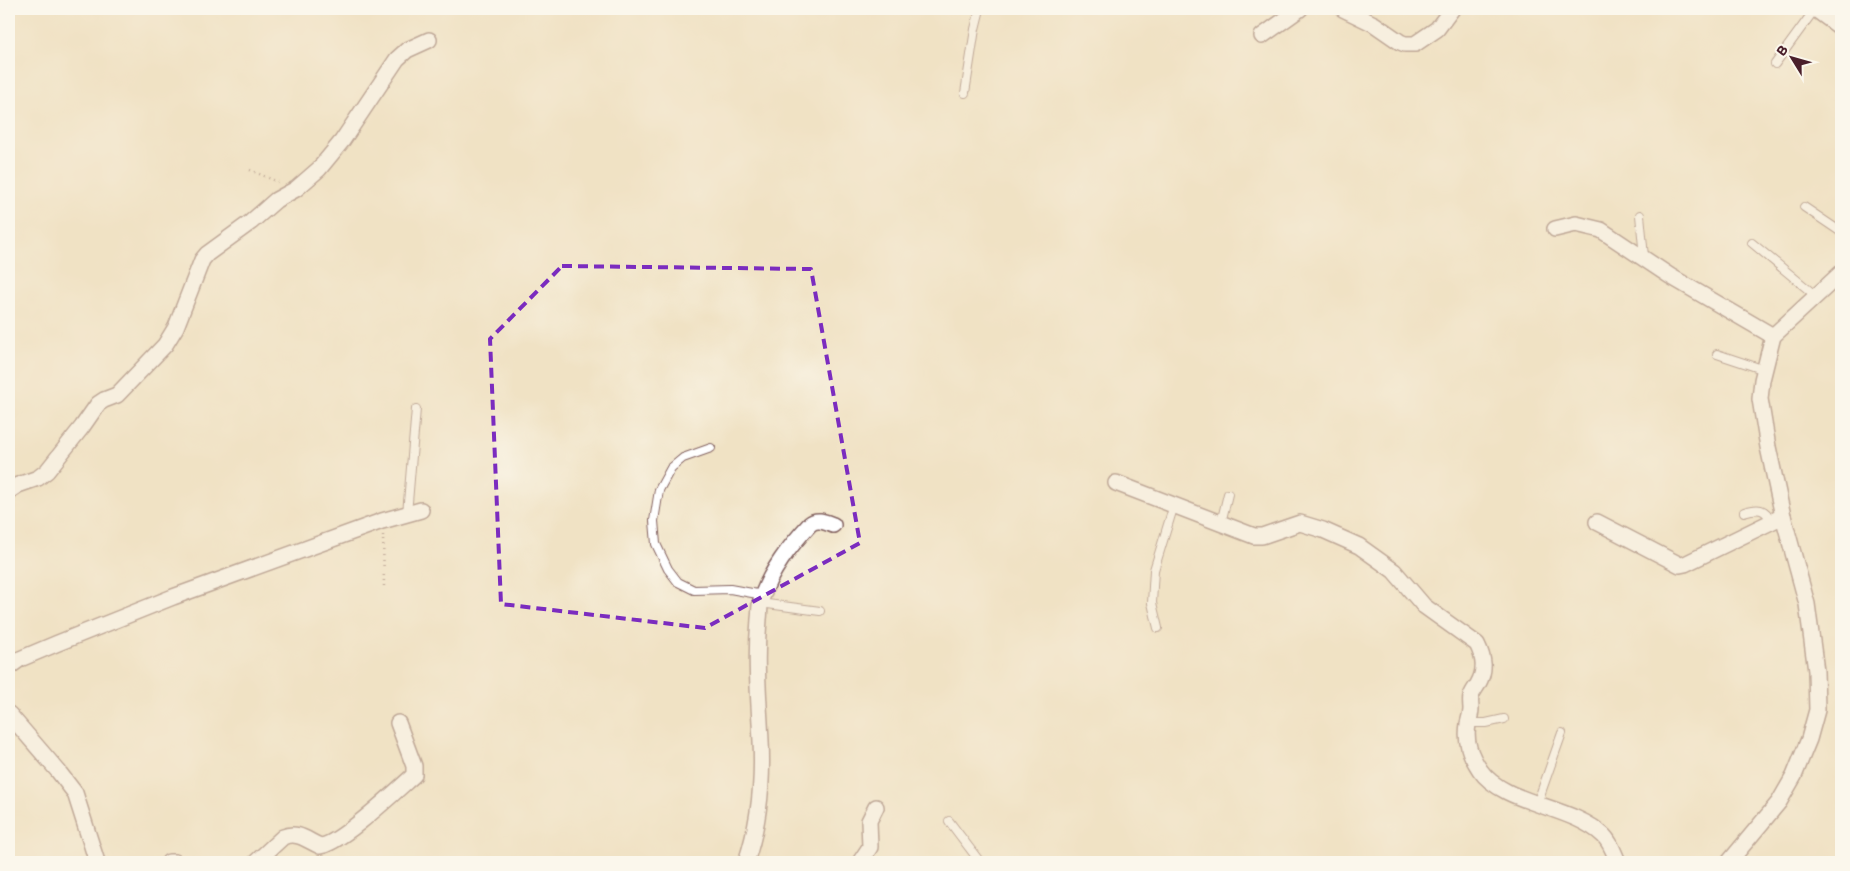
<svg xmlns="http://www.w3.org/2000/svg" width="1850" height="871" font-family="Itim,sans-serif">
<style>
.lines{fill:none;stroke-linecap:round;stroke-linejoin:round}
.service-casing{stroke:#846361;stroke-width:10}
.minor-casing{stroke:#846361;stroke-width:18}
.path{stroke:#846361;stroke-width:2.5;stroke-dasharray:1 4;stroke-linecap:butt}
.service{stroke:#fff;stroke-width:8}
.minor{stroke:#fff;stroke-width:15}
.marked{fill:none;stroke:#7b2cbf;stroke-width:4;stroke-dasharray:10 6;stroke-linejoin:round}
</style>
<rect width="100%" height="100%" fill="#fbf7ec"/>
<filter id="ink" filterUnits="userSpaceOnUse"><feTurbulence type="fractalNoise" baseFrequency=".02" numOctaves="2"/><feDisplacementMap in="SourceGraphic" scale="10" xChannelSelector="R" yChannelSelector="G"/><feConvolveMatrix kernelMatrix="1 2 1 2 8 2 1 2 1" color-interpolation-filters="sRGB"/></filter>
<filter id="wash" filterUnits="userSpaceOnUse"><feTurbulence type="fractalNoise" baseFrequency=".0096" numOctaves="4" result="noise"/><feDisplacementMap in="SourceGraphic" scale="20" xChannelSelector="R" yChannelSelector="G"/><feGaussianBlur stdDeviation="1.12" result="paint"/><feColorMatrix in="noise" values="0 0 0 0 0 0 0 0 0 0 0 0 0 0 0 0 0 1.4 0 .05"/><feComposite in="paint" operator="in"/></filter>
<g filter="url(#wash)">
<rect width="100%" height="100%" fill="#f0e2c4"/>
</g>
<g filter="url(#ink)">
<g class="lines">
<defs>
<g id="service">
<polyline points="1775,64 1815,9"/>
<polyline points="965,93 975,29 980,9"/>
<polyline points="1804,207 1841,232"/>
<polyline points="1640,215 1644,257"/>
<polyline points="1752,243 1816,296"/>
<polyline points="1717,354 1765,370"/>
<polyline points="711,448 683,458 671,468 659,490 654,521 656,544 668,569 678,582 694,590 730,589 763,595"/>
<path d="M1744,512C1757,508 1766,507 1771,522"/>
<polyline points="407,514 416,409"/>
<polyline points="1221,523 1228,494"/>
<polyline points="760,603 820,611"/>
<polyline points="1158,628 1152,603 1154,570 1174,505"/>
<polyline points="1468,723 1486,723 1504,719"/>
<polyline points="1537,804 1562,733"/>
<polyline points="949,821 980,862"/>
</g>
<g id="minor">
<polyline points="1343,9 1374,24 1400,42 1405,44 1415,44 1437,29 1452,9"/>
<polyline points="1815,9 1841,28"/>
<polyline points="1262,36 1300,9"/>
<polyline points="1555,229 1576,224 1601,230 1670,276 1773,336"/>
<path d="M1116,483L1254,536H1262L1300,523L1323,530L1359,546L1394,571L1424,606L1477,644C1484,658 1486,670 1478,684C1476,688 1472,692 1471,697C1470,701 1471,705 1471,709C1471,714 1469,719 1468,724C1465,742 1470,755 1480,770C1504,805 1572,805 1604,836C1611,843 1614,853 1618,862"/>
<polyline points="9,491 18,485 38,478 47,471 82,427 98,404 104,400 117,395 165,345 176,327 202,260 207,254 251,222 276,200 296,189 319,169 342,141 397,59 407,50 429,40"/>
<polyline points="1597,522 1680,565 1685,564 1783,516"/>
<polyline points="9,667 20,659 58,643 173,597 382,521 421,510"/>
<polyline points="9,714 58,771 75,793 97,862"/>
<polyline points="169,862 175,862"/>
<path d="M256,862L283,837C298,831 306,840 320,846C339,845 397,790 414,775V766L398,723"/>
<path d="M746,862C759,824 763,781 761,741C759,699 755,663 759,619C760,613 759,607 761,600C770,571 790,546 810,524C817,518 825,522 833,525"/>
<polyline points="860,862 870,847 869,821 876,807"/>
<polyline points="1729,862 1779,802 1794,776 1809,739 1817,710 1816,671 1807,604 1783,516 1768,447 1760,399 1762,380 1773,336 1841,273"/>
</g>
</defs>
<use href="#service" class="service-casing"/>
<use href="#minor" class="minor-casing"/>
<g class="path">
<polyline points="250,170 278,182"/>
<polyline points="383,535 384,586"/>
</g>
<use href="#service" class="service"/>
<use href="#minor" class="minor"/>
</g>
</g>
<path d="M0 0H1850V871H0ZM562,266L811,269L860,543L705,628L501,604L490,339Z" fill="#f0e2c4" fill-opacity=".55" fill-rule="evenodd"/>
<path class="marked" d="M562,266L811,269L860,543L705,628L501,604L490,339Z"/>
<rect width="1850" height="871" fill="none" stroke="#fbf7ec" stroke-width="30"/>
<g transform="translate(1792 58) rotate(307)" stroke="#fbf7ec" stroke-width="4" paint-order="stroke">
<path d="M0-4L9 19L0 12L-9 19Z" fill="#4a1f2b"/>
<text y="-8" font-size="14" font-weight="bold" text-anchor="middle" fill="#4a1f2b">B</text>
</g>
</svg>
